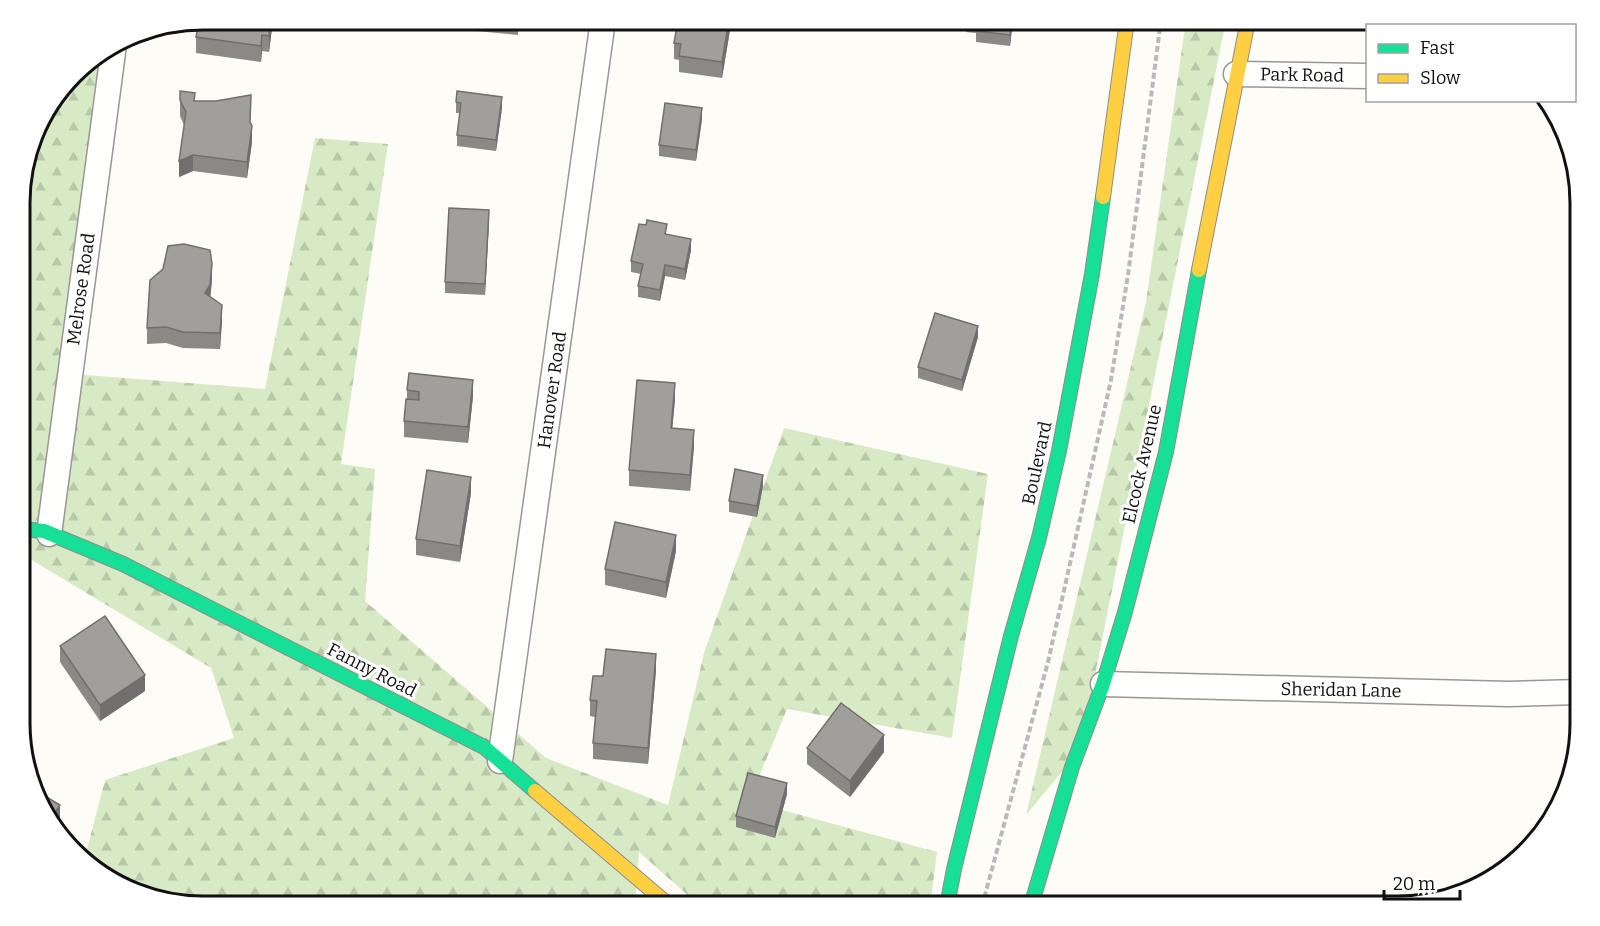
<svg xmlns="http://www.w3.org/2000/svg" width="1600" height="926" font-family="Bitter,serif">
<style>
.forest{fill:url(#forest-firs)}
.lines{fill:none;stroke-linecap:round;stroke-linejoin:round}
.street-casing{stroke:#979795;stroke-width:27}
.fast-casing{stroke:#8e8d8b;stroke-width:16}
.slow-casing{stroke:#8e8d8b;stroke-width:16}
.path{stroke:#b9b9b8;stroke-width:4;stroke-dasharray:6 3;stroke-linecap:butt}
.street{stroke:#fffffe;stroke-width:24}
.fast{stroke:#16e098;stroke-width:14}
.slow{stroke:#ffcf43;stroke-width:14}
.wall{fill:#8a8986}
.shaded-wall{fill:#716f6d}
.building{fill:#a19f9c;stroke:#716f6d;stroke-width:1.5}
.labels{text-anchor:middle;stroke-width:6;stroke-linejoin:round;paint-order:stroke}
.street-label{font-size:18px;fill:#111;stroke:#fff}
.rim{fill:none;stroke:#111;stroke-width:3}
</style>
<defs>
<pattern id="forest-firs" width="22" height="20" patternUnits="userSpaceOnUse" patternTransform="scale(1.5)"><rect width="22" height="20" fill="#d8eac5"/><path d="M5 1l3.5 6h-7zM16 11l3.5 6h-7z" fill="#b8c8a8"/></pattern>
</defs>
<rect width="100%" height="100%" fill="#fdfcf7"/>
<g class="forest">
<polygon points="1186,20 1226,20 1080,750 1026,815 1146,302"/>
<polygon points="110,48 73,374 265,389 315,138 388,144 341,464 375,469 365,601 546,758 668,805 704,653 784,428 988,474 952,738 787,709 749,801 937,852 930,906 700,906 639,852 635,906 203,906 111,882 85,857 105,780 234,738 211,668 30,559 21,551 21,180 39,122 82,65"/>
</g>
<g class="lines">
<defs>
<g id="street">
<polyline points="1236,74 1368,76"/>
<polyline points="49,534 114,45"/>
<polyline points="1103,684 1509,694 1580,692"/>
<polyline points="500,761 603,20"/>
</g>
<g id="fast">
<polyline points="21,529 44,531 123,564 484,747 535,791"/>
<polyline points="947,906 954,869 1011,636 1039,538 1059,451 1092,274 1103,197"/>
<polyline points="1031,906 1072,767 1103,684 1125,612 1166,452 1199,270"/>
</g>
<g id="slow">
<polyline points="1103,197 1127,20"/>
<polyline points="1199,270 1248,20"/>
<polyline points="535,791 670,906"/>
</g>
</defs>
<use href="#street" class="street-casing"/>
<use href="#fast" class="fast-casing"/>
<use href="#slow" class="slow-casing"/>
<polyline class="path" points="982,906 1048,662 1111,380 1128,275 1161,20"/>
<use href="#street" class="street"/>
<use href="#fast" class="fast"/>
<use href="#slow" class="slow"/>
</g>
<g class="wall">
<polygon points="272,20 272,28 269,52 262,51 261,62 196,53 196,37"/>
<polygon points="437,20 519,20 518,35 437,27"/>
<polygon points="730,20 730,30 722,78 679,72 679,60 674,59 674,43"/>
<polygon points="966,20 1013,20 1010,46 976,42 976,33 966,32"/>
<polygon points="180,91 195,101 251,111 250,123 252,142 247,178 193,171 179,177 184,125 180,116"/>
<polygon points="456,102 502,108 496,151 457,146 457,135 460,113 456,113"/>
<polygon points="702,119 696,161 659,156 659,145"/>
<polygon points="489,221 485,295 445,293 445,282"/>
<polygon points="667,234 691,250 685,280 665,276 660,301 638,297 638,286 641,274 631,272 631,261"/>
<polygon points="212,280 210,297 222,321 220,349 183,348 166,343 147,344 147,328"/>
<polygon points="978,337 962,391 918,378 918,367"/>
<polygon points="407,390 473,396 468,443 404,437 404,421 407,399"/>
<polygon points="675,399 672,428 694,446 690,491 629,486 629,470"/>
<polygon points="763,486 757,517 729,512 729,501"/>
<polygon points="471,493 460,562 416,555 416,539"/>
<polygon points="676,551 666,598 605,585 605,569"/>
<polygon points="60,646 145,691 100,721 60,662"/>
<polygon points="656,670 648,764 593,759 593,743 595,717 590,716 590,700 603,676"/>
<polygon points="807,748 884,752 850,797 807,764"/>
<polygon points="787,794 775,838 736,827 736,816"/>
</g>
<g class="shaded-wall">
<polygon points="271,20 272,20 272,28 269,52 269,36"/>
<polygon points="729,20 730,20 730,30 722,78 722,62"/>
<polygon points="1012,20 1013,20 1010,46 1010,35"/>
<polygon points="262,35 262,51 261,62 261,46"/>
<polygon points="502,97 502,108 496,151 496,140"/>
<polygon points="702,108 702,119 696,161 696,150"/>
<polygon points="252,126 252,142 247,178 247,162"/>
<polygon points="193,155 193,171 179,177 179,161"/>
<polygon points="489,210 489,221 485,295 485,284"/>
<polygon points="691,239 691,250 685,280 685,269"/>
<polygon points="212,264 212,280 210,301 205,293"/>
<polygon points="665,265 665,276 660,301 660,290"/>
<polygon points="222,305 222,321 220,349 220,333"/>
<polygon points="978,326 978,337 962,391 962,380"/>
<polygon points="473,380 473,396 468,443 468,427"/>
<polygon points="675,383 675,399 671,444 671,428"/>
<polygon points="694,430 694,446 690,491 690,475"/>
<polygon points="763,475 763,486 757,517 757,506"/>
<polygon points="471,477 471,493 460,562 460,546"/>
<polygon points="676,535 676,551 666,598 666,582"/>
<polygon points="656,654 656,670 648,764 648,748"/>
<polygon points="145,675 145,691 100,721 100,705"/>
<polygon points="884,735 884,752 850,797 850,781"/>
<polygon points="787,783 787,794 775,838 775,827"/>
<polygon points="60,805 60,821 55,829 50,825 49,822"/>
</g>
<g class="building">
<polygon points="199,20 271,20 269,36 262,35 261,46 196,37"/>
<polygon points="678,20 729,20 722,62 679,56 681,44 674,43"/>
<polygon points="966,20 1012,20 1010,35 976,31 977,22 966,21"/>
<polygon points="180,91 195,93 194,101 216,101 251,95 250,122 252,126 247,162 193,155 179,161 186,112 180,100"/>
<polygon points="457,91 502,97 496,140 457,135 461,103 456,102"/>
<polygon points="665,103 702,108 696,150 659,145"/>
<polygon points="449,208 489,210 485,284 445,282"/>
<polygon points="647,220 667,224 665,234 691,239 685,269 665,265 660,290 638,286 643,264 631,261 639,224 646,225"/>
<polygon points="184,244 210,250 212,264 210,285 205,293 222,305 220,333 183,332 166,327 147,328 150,280 163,269 168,246"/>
<polygon points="935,313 978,326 962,380 918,367"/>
<polygon points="409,373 473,380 468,427 404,421 406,399 419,400 419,392 407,390"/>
<polygon points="637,380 675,383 671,428 694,430 690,475 629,470"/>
<polygon points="735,469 763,475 757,506 729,501"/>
<polygon points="427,470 471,477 460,546 416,539"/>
<polygon points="615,522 676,535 666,582 605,569"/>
<polygon points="105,616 145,675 100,705 60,646"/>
<polygon points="606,649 656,654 648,748 593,743 597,701 590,700 593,676 603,676"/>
<polygon points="841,703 884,735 850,781 807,748"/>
<polygon points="748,773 787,783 775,827 736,816"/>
<polygon points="38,792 60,805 49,822"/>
</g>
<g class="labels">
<g class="street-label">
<text transform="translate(1302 75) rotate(1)" y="6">Park Road</text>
<text transform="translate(81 289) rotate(-82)" y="6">Melrose Road</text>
<text transform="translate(552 390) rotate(-82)" y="6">Hanover Road</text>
<text transform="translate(1037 463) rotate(-78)" y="6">Boulevard</text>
<text transform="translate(1142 464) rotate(-77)" y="6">Elcock Avenue</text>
<text transform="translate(372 670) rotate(27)" y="6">Fanny Road</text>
<text transform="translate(1341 690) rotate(1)" y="6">Sheridan Lane</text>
</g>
</g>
<path d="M0 0H1600V926H0ZM203 30H1397A173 173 0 0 1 1570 203V723A173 173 0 0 1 1397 896H203A173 173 0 0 1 30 723V203A173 173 0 0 1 203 30Z" fill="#fff" fill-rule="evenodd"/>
<path class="rim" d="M203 30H1397A173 173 0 0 1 1570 203V723A173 173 0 0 1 1397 896H203A173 173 0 0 1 30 723V203A173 173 0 0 1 203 30Z"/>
<rect x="1366" y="24" width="210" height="78" fill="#ffffff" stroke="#a0a0a0" stroke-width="1.5"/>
<rect x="1378" y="44" width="30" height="9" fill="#16e098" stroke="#a0a0a0" stroke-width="1.5"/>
<text x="1420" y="54" font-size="18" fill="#111111">Fast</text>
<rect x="1378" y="74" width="30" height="9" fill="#ffcf43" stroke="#a0a0a0" stroke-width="1.5"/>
<text x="1420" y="84" font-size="18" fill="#111111">Slow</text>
<path d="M1384 890v9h76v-9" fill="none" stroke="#111111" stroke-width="3"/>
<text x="1393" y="890" font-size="18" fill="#111111" stroke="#ffffff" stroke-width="4.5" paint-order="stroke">20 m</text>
</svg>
